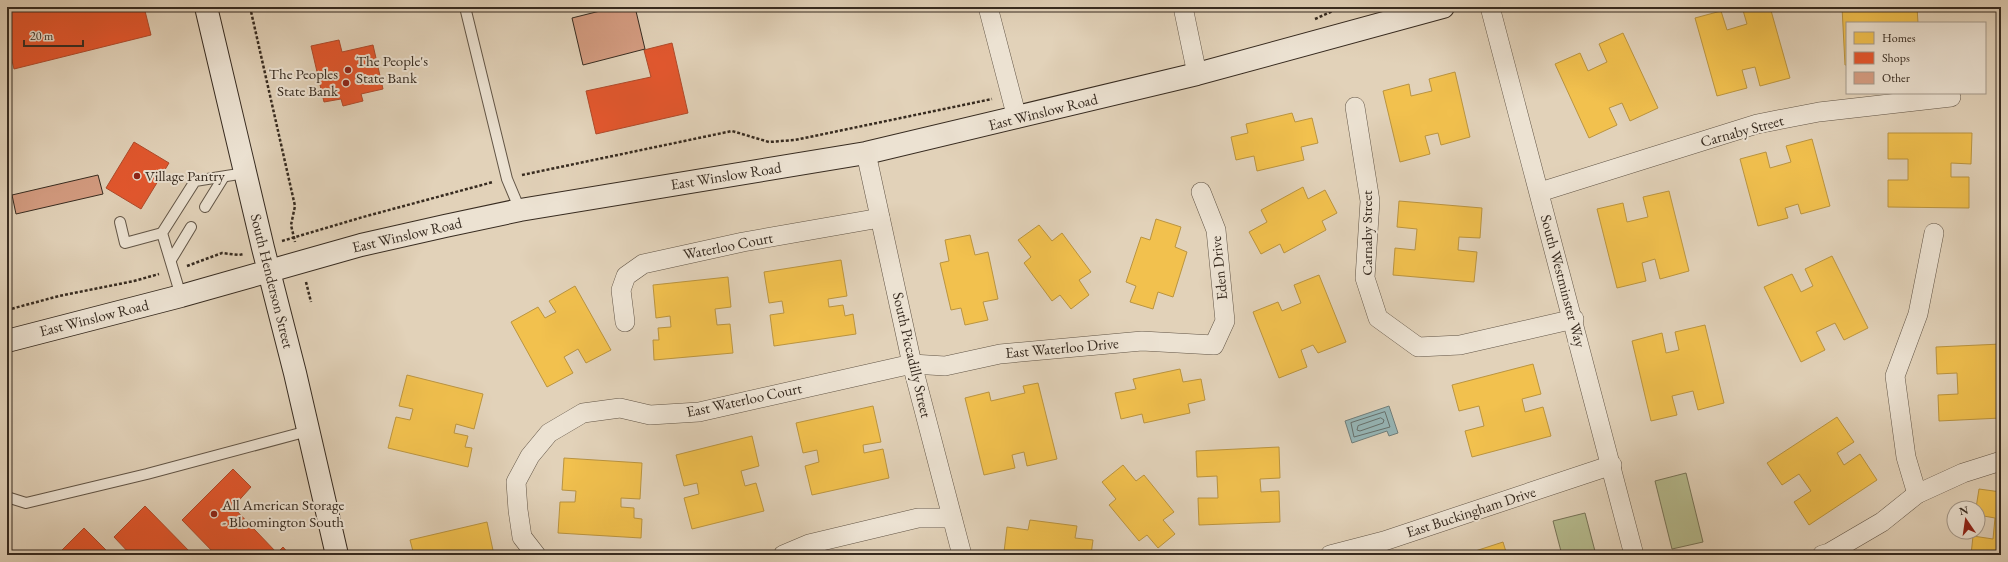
<svg xmlns="http://www.w3.org/2000/svg" width="2008" height="562" font-family="'EB Garamond',serif">
<style>
.green{fill:#b5bb8e;stroke:#767357}
.water{fill:#96b6b7;stroke:#707e7b}
.homes{fill:#f2c14e;stroke:#ba9440}
.shops{fill:#e4572e;stroke:#b04a2a}
.lines{fill:none;stroke-linecap:round;stroke-linejoin:round}
.shore{stroke:#66706c;stroke-width:1}
.building{fill:#d49c81;stroke:#372b20}
.lane-casing{stroke:#625546;stroke-width:12}
.street-casing{stroke:#625546;stroke-width:20}
.secondary-casing{stroke:#372b20;stroke-width:24}
.path{stroke:#372b20;stroke-width:2.5;stroke-dasharray:3 2;stroke-linecap:butt}
.lane{stroke:#ece2d2;stroke-width:10}
.street{stroke:#ece2d2;stroke-width:19}
.secondary{stroke:#ece2d2;stroke-width:22}
.poi-dot{fill:#8f2418;stroke:#ece2d2;stroke-width:1.5}
.labels{text-anchor:middle;stroke-width:4;stroke-linejoin:round;paint-order:stroke}
.poi-label{font-size:15px;fill:#372b20;stroke:#ece2d2;text-anchor:start}
.street-label{font-size:15px;fill:#372b20;stroke:#ece2d2}
</style>
<rect width="100%" height="100%" fill="#e2d2b9"/>
<filter id="stains"><feTurbulence type="fractalNoise" baseFrequency=".005" numOctaves="4"/><feColorMatrix values="0 0 0 0 .2 0 0 0 0 .09 0 0 0 0 .02 0 0 0 .5 -.17"/></filter>
<radialGradient id="worn" r=".72"><stop offset=".6" stop-color="#630" stop-opacity="0"/><stop offset="1" stop-color="#630" stop-opacity=".3"/></radialGradient>
<g class="green">
<polygon points="1686,473 1703,542 1672,549 1655,481"/>
<polygon points="1585,513 1596,555 1562,555 1553,521"/>
</g>
<polygon class="water" points="1389,406 1398,433 1389,436 1387,431 1352,443 1345,421"/>
<g class="homes">
<polygon points="1742,7 1770,7 1790,78 1760,86 1755,67 1742,70 1747,88 1717,96 1695,18 1721,11 1727,30 1747,24"/>
<polygon points="1842,7 1917,7 1918,23 1847,23 1847,65 1845,65"/>
<polygon points="1623,33 1658,108 1630,121 1622,103 1609,108 1617,125 1589,138 1555,64 1580,53 1588,71 1607,62 1599,44"/>
<polygon points="1455,72 1470,137 1441,145 1438,133 1425,136 1430,154 1400,162 1383,91 1409,84 1411,96 1432,91 1429,79"/>
<polygon points="1292,113 1295,122 1312,118 1318,143 1301,147 1304,160 1257,171 1254,156 1236,160 1231,137 1248,133 1246,124"/>
<polygon points="1888,133 1972,133 1971,164 1951,163 1951,177 1969,177 1969,208 1888,207 1888,180 1908,180 1908,159 1888,159"/>
<polygon points="1812,139 1830,206 1801,214 1798,204 1785,208 1788,218 1758,226 1740,159 1766,152 1770,168 1791,162 1786,146"/>
<polygon points="1303,187 1308,199 1325,190 1337,213 1322,221 1326,230 1284,253 1280,244 1261,254 1249,232 1267,222 1261,210"/>
<polygon points="1669,191 1689,271 1660,279 1655,259 1642,263 1646,281 1617,288 1597,209 1623,203 1627,222 1648,217 1643,197"/>
<polygon points="1399,201 1482,208 1480,238 1459,237 1458,250 1477,252 1474,282 1393,275 1395,248 1415,250 1417,229 1397,227"/>
<polygon points="1156,219 1181,227 1175,247 1187,252 1173,297 1158,292 1153,309 1130,302 1136,286 1126,282 1141,237 1150,240"/>
<polygon points="1039,225 1052,241 1062,233 1091,272 1079,280 1089,295 1071,309 1060,295 1052,301 1024,263 1031,257 1018,240"/>
<polygon points="970,235 975,255 988,252 998,299 983,302 988,320 965,325 961,308 951,310 940,263 949,261 945,240"/>
<polygon points="1832,256 1868,328 1844,340 1835,323 1816,332 1825,350 1801,362 1764,287 1792,274 1801,292 1813,286 1805,269"/>
<polygon points="841,260 847,296 828,299 829,307 843,305 845,316 853,314 856,334 774,346 770,315 784,313 782,301 769,303 764,272"/>
<polygon points="1319,275 1346,342 1318,353 1313,345 1301,350 1307,367 1279,378 1253,312 1278,302 1282,311 1301,303 1294,285"/>
<polygon points="728,277 731,307 715,309 717,325 730,324 733,353 654,360 653,340 659,340 658,328 671,327 670,316 656,318 653,285"/>
<polygon points="575,286 611,350 586,363 578,349 564,357 573,373 547,387 511,322 538,307 545,318 556,312 549,301"/>
<polygon points="1705,325 1724,403 1698,410 1693,391 1672,396 1677,415 1651,421 1632,341 1662,333 1666,353 1679,350 1675,332"/>
<polygon points="2001,344 2001,418 1939,421 1938,395 1958,394 1957,373 1937,374 1936,347"/>
<polygon points="1533,364 1541,394 1522,399 1525,412 1543,407 1551,436 1472,457 1465,431 1484,426 1479,406 1459,411 1452,385"/>
<polygon points="1180,369 1183,382 1201,379 1205,400 1188,404 1190,413 1144,423 1142,414 1121,419 1115,393 1136,389 1133,379"/>
<polygon points="407,375 483,394 474,429 456,424 454,433 468,436 465,447 472,448 468,467 388,448 396,417 410,420 413,409 399,406"/>
<polygon points="1038,383 1057,459 1027,466 1024,452 1012,455 1015,468 984,475 965,398 989,392 991,401 1025,393 1023,386"/>
<polygon points="873,406 881,442 863,445 864,453 883,449 889,478 812,495 805,466 819,462 817,450 803,453 796,423"/>
<polygon points="1837,417 1854,442 1837,453 1844,465 1860,454 1877,480 1809,525 1794,502 1811,491 1799,474 1782,485 1767,463"/>
<polygon points="752,436 759,466 741,471 745,486 756,483 764,511 692,529 684,498 699,494 697,483 684,486 676,455"/>
<polygon points="1279,447 1280,478 1260,479 1261,492 1279,491 1280,522 1199,525 1198,498 1218,498 1217,476 1197,477 1196,451"/>
<polygon points="564,458 642,463 640,499 621,498 621,507 634,508 634,518 642,519 641,538 558,533 560,502 575,502 576,491 562,490"/>
<polygon points="1123,465 1136,481 1144,475 1174,512 1163,520 1175,534 1158,548 1147,535 1139,541 1109,505 1116,499 1102,482"/>
<polygon points="1979,489 2001,492 2001,555 1971,555 1973,536 1993,539 1995,518 1978,515 1978,508 1976,508"/>
<polygon points="1030,520 1077,526 1075,538 1093,540 1091,555 1025,555 1004,552 1007,527 1028,530"/>
<polygon points="487,522 494,555 414,555 410,540"/>
<polygon points="1503,542 1507,555 1463,555"/>
</g>
<g class="shops">
<polygon points="7,7 144,7 151,35 14,69 7,39"/>
<polygon points="339,40 342,52 373,45 383,89 361,94 363,101 343,106 341,99 324,102 311,46"/>
<polygon points="672,43 688,113 596,134 586,91 651,77 644,50"/>
<polygon points="134,142 169,163 141,209 106,188"/>
<polygon points="233,469 251,487 233,507 277,553 283,547 290,555 216,555 182,520"/>
<polygon points="145,506 193,555 131,555 114,537"/>
<polygon points="84,528 111,555 57,555"/>
</g>
<g class="lines">
<g class="shore">
<polygon points="1385,412 1390,427 1354,437 1351,423"/>
<polygon points="1381,418 1384,420 1383,423 1360,431 1357,430 1358,426"/>
</g>
</g>
<g class="building">
<polygon points="616,7 635,7 645,49 583,65 572,18"/>
<polygon points="98,175 103,194 16,214 12,195"/>
</g>
<g class="lines">
<defs>
<g id="lane">
<polyline points="465,7 507,179 520,210"/>
<polyline points="205,207 223,178"/>
<polyline points="120,222 125,243 162,233"/>
<polyline points="171,260 191,227"/>
<polyline points="181,296 162,233 195,181 245,173"/>
<polyline points="10,498 26,503 147,474 308,431"/>
</g>
<g id="street">
<polyline points="988,7 1017,118"/>
<polyline points="1183,7 1197,74"/>
<polyline points="1490,7 1634,555"/>
<polyline points="1355,107 1370,201 1365,278 1378,318 1418,347 1460,345 1574,319"/>
<polyline points="866,153 912,364 962,555"/>
<polyline points="1540,192 1757,124 1819,112 1951,97"/>
<polyline points="625,322 621,290 626,276 643,264 743,242 880,218"/>
<polyline points="1917,494 1906,457 1895,376 1918,314 1934,233"/>
<polyline points="536,555 522,537 518,510 516,482 530,456 549,433 583,413 620,408 650,415 699,412 912,364 945,366 1000,354 1142,341 1214,345 1225,321 1216,230 1201,192"/>
<polyline points="783,555 809,544 918,518 952,518"/>
<polyline points="1330,555 1384,541 1612,465"/>
<polyline points="1822,555 1829,553 1882,522 1917,494 1963,473 2001,461"/>
</g>
<g id="secondary">
<polyline points="206,7 263,248 295,373 337,555"/>
<polyline points="7,341 181,296 361,245 445,226 520,210 866,153 1197,74 1443,7"/>
</g>
</defs>
<use href="#lane" class="lane-casing"/>
<use href="#street" class="street-casing"/>
<use href="#secondary" class="secondary-casing"/>
<g class="path">
<polyline points="250,7 295,206 291,225 295,242"/>
<polyline points="1315,19 1342,7"/>
<polyline points="522,175 732,131 769,142 795,140 992,99"/>
<polyline points="282,241 363,217 493,182"/>
<polyline points="187,266 222,253 239,255 244,254"/>
<polyline points="306,282 311,302"/>
<polyline points="7,310 59,296 134,281 159,274"/>
</g>
<use href="#lane" class="lane"/>
<use href="#street" class="street"/>
<use href="#secondary" class="secondary"/>
</g>
<g class="poi-dot">
<circle cx="348" cy="70" r="4"/>
<circle cx="346" cy="83" r="4"/>
<circle cx="137" cy="176" r="4"/>
<circle cx="214" cy="514" r="4"/>
</g>
<g class="labels">
<g class="poi-label">
<text x="356" y="66">The People's<tspan x="356" dy="17">State Bank</tspan></text>
<text x="338" y="79" text-anchor="end">The Peoples<tspan x="338" dy="17">State Bank</tspan></text>
<text x="145" y="181">Village Pantry</text>
<text x="222" y="510">All American Storage<tspan x="222" dy="17">- Bloomington South</tspan></text>
</g>
<g class="street-label">
<text transform="translate(1043 112) rotate(-14)" y="5">East Winslow Road</text>
<text transform="translate(1742 131) rotate(-15)" y="5">Carnaby Street</text>
<text transform="translate(726 176) rotate(-9)" y="5">East Winslow Road</text>
<text transform="translate(1367 233) rotate(-90)" y="5">Carnaby Street</text>
<text transform="translate(407 235) rotate(-13)" y="5">East Winslow Road</text>
<text transform="translate(728 246) rotate(-11)" y="5">Waterloo Court</text>
<text transform="translate(1219 268) rotate(-96)" y="5">Eden Drive</text>
<text transform="translate(272 281) rotate(76)" y="5">South Henderson Street</text>
<text transform="translate(1563 281) rotate(75)" y="5">South Westminster Way</text>
<text transform="translate(94 318) rotate(-14)" y="5">East Winslow Road</text>
<text transform="translate(1062 348) rotate(-5)" y="5">East Waterloo Drive</text>
<text transform="translate(912 355) rotate(77)" y="5">South Piccadilly Street</text>
<text transform="translate(744 400) rotate(-12)" y="5">East Waterloo Court</text>
<text transform="translate(1471 512) rotate(-18)" y="5">East Buckingham Drive</text>
</g>
</g>
<rect width="2008" height="562" fill="none" stroke="#e2d2b9" stroke-width="24"/>
<rect x="8" y="8" width="1992" height="546" fill="none" stroke="#372b20" stroke-width="2"/>
<rect x="12" y="12" width="1984" height="538" fill="none" stroke="#372b20"/>
<rect x="1846" y="22" width="140" height="72" fill="#ece2d2" stroke="#a4998b"/>
<rect x="1854" y="32" width="20" height="12" fill="#f2c14e" stroke="#a4998b"/>
<text x="1882" y="42" font-size="12" fill="#372b20">Homes</text>
<rect x="1854" y="52" width="20" height="12" fill="#e4572e" stroke="#a4998b"/>
<text x="1882" y="62" font-size="12" fill="#372b20">Shops</text>
<rect x="1854" y="72" width="20" height="12" fill="#d49c81" stroke="#a4998b"/>
<text x="1882" y="82" font-size="12" fill="#372b20">Other</text>
<g transform="translate(1966 520) rotate(347)"><circle r="19" fill="#ece2d2" stroke="#a4998b"/>
<path d="M0-3L7 15L0 10L-7 15Z" fill="#8f2418"/>
<text y="-6" font-size="11" font-weight="bold" text-anchor="middle" fill="#372b20">N</text>
</g>
<path d="M24 40v6h59v-6" fill="none" stroke="#372b20" stroke-width="2"/>
<text x="30" y="40" font-size="12" fill="#372b20" stroke="#ece2d2" stroke-width="3" paint-order="stroke">20 m</text>
<rect width="100%" height="100%" filter="url(#stains)"/>
<rect width="100%" height="100%" fill="url(#worn)"/>
</svg>
